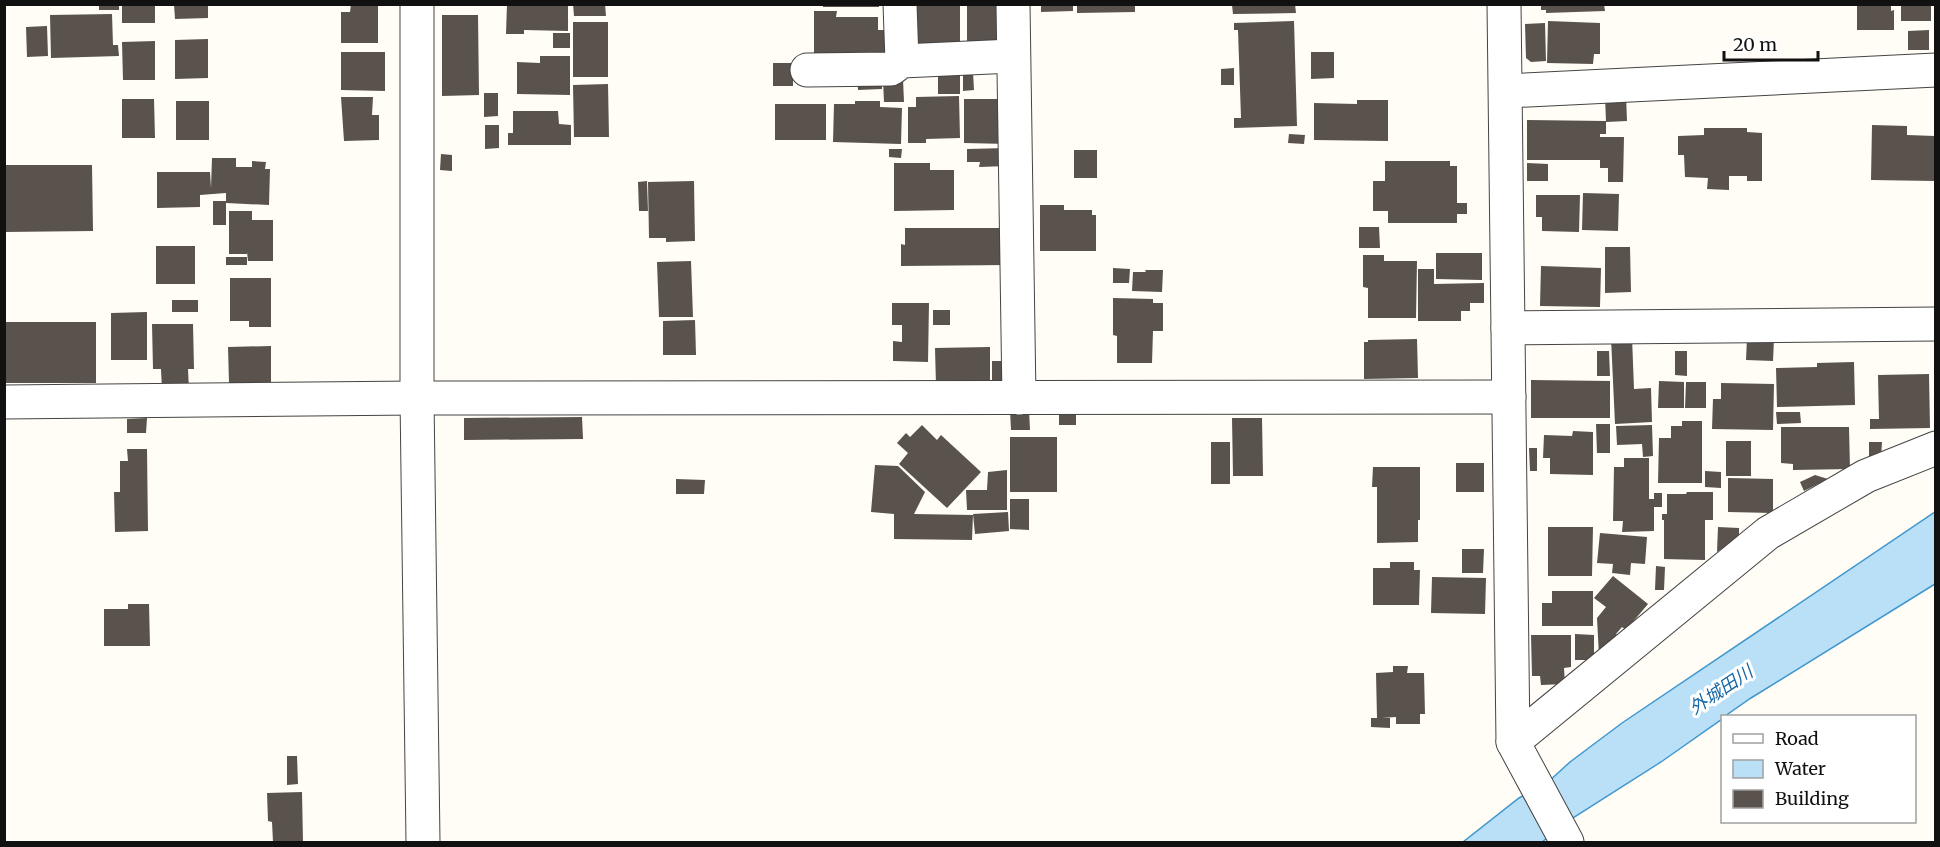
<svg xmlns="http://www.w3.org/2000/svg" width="1940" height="847" font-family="Merriweather,'Noto Sans JP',serif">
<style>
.water{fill:#b9e0f7;stroke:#3f96cf;stroke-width:1.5}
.building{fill:#5a524d}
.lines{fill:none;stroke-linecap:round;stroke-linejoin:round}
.minor-casing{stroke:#444;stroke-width:35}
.minor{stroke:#fff;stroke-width:33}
.labels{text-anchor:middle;stroke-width:6;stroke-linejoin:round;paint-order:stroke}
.water-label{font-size:18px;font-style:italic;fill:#1768a6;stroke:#fff}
</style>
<rect width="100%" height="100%" fill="#fffdf5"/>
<polygon class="water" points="1935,512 1935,584 1751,698 1725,716 1722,716 1722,719 1661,762 1568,821 1542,842 1463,842 1519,798 1547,783 1570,762 1622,723"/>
<g class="building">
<rect x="99" y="4" width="20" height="6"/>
<rect x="122" y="4" width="33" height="19"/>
<polygon points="174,4 208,4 208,18 175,19"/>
<polygon points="351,4 378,4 378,43 341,43 341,12 350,12"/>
<polygon points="507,4 568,4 568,31 524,30 524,34 506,34"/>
<polygon points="573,4 605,4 606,16 574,16"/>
<rect x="823" y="4" width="56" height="3"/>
<polygon points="910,4 960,4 960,48 909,47"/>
<polygon points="1041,4 1073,4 1073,11 1041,12"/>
<polygon points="1077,4 1135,4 1135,12 1077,13"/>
<polygon points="1295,4 1296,13 1233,14 1232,5"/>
<polygon points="1541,4 1604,4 1605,11 1546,13 1546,10 1541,10"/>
<polygon points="1857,4 1891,4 1891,11 1894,10 1894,30 1857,30"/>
<rect x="1901" y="4" width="30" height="17"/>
<polygon points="967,5 1008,5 1008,42 967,41"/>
<polygon points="814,11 837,11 836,17 878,17 878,30 889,30 889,57 814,57"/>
<polygon points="112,14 113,45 118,45 119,56 51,58 50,15"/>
<polygon points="442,15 478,15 479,95 442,96"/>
<polygon points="1294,21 1297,126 1234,128 1234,118 1241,118 1238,30 1234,30 1234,23"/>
<polygon points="1548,21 1600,23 1600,54 1594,54 1593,64 1547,63"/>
<rect x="573" y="22" width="35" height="55"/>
<polygon points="1545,23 1546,61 1531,62 1526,58 1525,24"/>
<polygon points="47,26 48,56 27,57 26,27"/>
<polygon points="1929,30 1929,50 1908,50 1908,31"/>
<rect x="553" y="33" width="17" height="15"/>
<polygon points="208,39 208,78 175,79 175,40"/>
<polygon points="155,41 155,80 123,80 122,42"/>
<polygon points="341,52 385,52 385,91 341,90"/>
<polygon points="1311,52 1334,52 1334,78 1311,79"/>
<polygon points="540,56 570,56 570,95 517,94 517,62 540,63"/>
<rect x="773" y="63" width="20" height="23"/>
<polygon points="1234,68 1234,85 1221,85 1221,69"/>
<polygon points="960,72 960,94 938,94 938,73"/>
<polygon points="963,72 973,72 974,90 963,91"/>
<polygon points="882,76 882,89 858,90 857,77"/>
<polygon points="903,79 904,102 884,102 883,80"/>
<polygon points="608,84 609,137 574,137 573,85"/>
<polygon points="484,93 498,93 498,116 484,117"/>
<polygon points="1605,95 1626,95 1627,121 1606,122"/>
<polygon points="959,96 960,138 926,139 926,143 908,143 908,107 916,107 916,97"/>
<polygon points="341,97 373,97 372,115 379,115 379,140 344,141"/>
<polygon points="122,99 154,99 155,138 122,138"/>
<polygon points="964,99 1008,99 1008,144 964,143"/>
<polygon points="1357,100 1388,100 1388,141 1314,140 1314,103 1357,104"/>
<rect x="176" y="101" width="33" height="39"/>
<polygon points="855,101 880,101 880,107 902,108 901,144 833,142 834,104 855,104"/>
<rect x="775" y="104" width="51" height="36"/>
<polygon points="513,111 558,111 559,124 571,125 571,145 508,145 508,133 513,133"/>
<polygon points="1527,120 1606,121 1606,134 1600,134 1600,137 1624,137 1623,182 1608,182 1608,168 1600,168 1600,160 1527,160"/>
<polygon points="485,125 499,125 499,148 485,149"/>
<polygon points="1872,125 1907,126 1907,135 1935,136 1935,181 1871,180"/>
<polygon points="1704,128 1747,128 1747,132 1762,133 1762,181 1747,181 1747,176 1729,176 1729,190 1707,189 1708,178 1685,177 1684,155 1678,155 1678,136 1704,135"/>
<polygon points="1289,134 1305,135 1304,144 1288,143"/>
<polygon points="1007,148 1007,166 979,167 980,162 967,162 967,149"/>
<polygon points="889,149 902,149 901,158 889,157"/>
<rect x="1074" y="150" width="23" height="28"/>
<polygon points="441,154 452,155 452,171 440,170"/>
<polygon points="212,158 236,158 236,167 252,167 252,161 266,162 265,169 270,169 269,205 226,203 226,225 213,225 213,201 226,201 226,193 200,195 200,207 157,208 157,172 210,172 211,188"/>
<polygon points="1385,161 1450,161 1450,166 1457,166 1457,203 1467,203 1467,214 1457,214 1457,223 1388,223 1388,211 1373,211 1373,181 1385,181"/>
<polygon points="894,163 930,163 930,170 954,170 954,210 894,211"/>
<polygon points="1527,163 1548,164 1548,181 1527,181"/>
<polygon points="4,165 92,165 93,231 4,232"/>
<polygon points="647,181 648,211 639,211 638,182"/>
<polygon points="694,181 695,241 666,242 666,238 649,238 648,182"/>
<polygon points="1583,193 1619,194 1618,231 1582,230"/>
<polygon points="1536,195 1580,195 1579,232 1542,231 1542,217 1536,217"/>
<polygon points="1040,205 1064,205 1064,210 1092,210 1092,215 1096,215 1096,251 1040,251"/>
<polygon points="229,211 252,211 252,220 273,220 273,261 248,261 247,252 247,254 229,254"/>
<polygon points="1359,227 1379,227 1380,248 1359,248"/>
<polygon points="905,228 1008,228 1008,265 901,266 901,244 905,245"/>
<rect x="156" y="246" width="39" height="38"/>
<polygon points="1605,247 1630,247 1631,292 1605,293"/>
<polygon points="1436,253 1482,253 1482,280 1436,279"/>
<polygon points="1363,255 1384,255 1384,261 1417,261 1416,318 1368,318 1368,288 1363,287"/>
<rect x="226" y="257" width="21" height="8"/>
<polygon points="691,261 693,317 659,317 657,262"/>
<polygon points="1541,266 1601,268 1600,307 1540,306"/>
<polygon points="1113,268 1130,269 1129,283 1113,283"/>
<polygon points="1418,269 1434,269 1434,284 1484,283 1484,303 1470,303 1470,311 1461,311 1461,321 1418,321"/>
<polygon points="1145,270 1163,270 1162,292 1132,291 1133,272 1146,272"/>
<polygon points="230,278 271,278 271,327 249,327 249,321 230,321"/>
<polygon points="1113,298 1153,299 1153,303 1163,303 1163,331 1153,331 1152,363 1117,363 1117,336 1113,335"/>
<rect x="172" y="300" width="26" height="12"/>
<polygon points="892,303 929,303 928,362 893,361 893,341 902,342 902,325 892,325"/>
<rect x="933" y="310" width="17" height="15"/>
<polygon points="147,312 147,360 111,360 111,313"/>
<polygon points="695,320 696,355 663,355 663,321"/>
<rect x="4" y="322" width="92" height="61"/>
<polygon points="152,324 193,324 194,369 188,369 189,390 162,390 161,369 153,369"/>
<polygon points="1632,337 1634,389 1651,388 1652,422 1615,424 1611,338"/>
<polygon points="1747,338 1774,339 1773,361 1746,360"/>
<polygon points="1417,339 1418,378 1364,379 1364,342 1368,342 1368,340"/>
<polygon points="271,346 271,383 229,383 228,347"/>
<polygon points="990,347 990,384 936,385 935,348"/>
<polygon points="1597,351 1609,351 1610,376 1597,376"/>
<polygon points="1675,351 1687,351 1687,376 1675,375"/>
<rect x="992" y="361" width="16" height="25"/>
<polygon points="1854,362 1855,405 1777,407 1776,368 1817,367 1817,363"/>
<polygon points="1929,374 1930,428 1870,429 1870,419 1879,419 1878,375"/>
<polygon points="1531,380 1610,381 1610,418 1531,418"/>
<polygon points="1659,381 1684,382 1684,408 1658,408"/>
<polygon points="1686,382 1706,382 1706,408 1685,408"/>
<polygon points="1721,383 1774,384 1773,430 1712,429 1713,399 1721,399"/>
<rect x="1059" y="409" width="17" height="16"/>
<polygon points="1010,410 1029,410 1030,430 1011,430"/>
<polygon points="1776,412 1800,412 1801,423 1777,424"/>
<polygon points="582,417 583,439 464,440 464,418"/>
<polygon points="147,418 146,433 127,433 127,419"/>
<polygon points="1232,418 1262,418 1263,476 1233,476"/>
<polygon points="1682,421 1702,421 1702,483 1658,483 1659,438 1671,438 1671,426 1682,426"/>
<polygon points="1596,424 1610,424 1610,453 1597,453"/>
<polygon points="922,425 937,440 941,435 981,472 947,508 899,464 908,453 897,443 906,433 910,437"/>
<polygon points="1652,425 1653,456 1643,457 1642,444 1617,445 1616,426"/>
<polygon points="1781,427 1849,427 1850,469 1793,470 1793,464 1781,463"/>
<polygon points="1573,431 1593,432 1593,475 1550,474 1550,458 1543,458 1544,435 1572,436"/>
<rect x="1010" y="437" width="47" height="55"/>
<rect x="1726" y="441" width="25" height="35"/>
<rect x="1211" y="442" width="19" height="42"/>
<polygon points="1869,442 1882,442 1881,458 1869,458"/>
<polygon points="1529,448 1537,448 1537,471 1530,471"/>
<polygon points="127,449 147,449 148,531 115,532 114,492 120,492 120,461 128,461"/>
<polygon points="1624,458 1649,458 1649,499 1654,499 1654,493 1662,493 1662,507 1654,507 1654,531 1622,532 1623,521 1613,521 1614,467 1624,467"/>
<rect x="1456" y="463" width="28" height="29"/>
<polygon points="875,465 898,466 925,492 914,514 973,515 972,540 894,539 894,514 871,512"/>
<polygon points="1373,467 1420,467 1420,520 1418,520 1418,542 1377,543 1377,487 1372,487"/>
<polygon points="1007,470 1007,510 967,510 966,490 987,490 988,472"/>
<polygon points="1705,471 1721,472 1721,488 1705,487"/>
<polygon points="1815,475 1828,479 1804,491 1800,482"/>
<polygon points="1728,478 1773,479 1773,513 1728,512"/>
<polygon points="676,479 705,480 704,494 676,494"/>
<polygon points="1687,492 1713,492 1713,520 1705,520 1705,560 1664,559 1664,520 1662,520 1662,514 1667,514 1667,494 1686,494"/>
<polygon points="1010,499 1029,499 1029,530 1010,529"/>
<polygon points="1008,512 1009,531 975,534 973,514"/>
<polygon points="1548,527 1593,527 1592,576 1548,576"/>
<polygon points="1718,527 1739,528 1739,537 1717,552"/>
<polygon points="1600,533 1647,537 1645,564 1631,563 1630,575 1612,573 1613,564 1597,563"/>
<polygon points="1462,549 1484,549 1483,573 1462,573"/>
<polygon points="1390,562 1414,562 1414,570 1420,570 1419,605 1373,605 1373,568 1390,568"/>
<polygon points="1656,566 1665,567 1664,590 1655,590"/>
<polygon points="1613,576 1648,604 1626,630 1622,627 1616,634 1619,637 1599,656 1597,618 1606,607 1594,598"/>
<polygon points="1432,577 1486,578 1485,614 1431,613"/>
<polygon points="1552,591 1593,591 1593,626 1542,626 1542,603 1552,603"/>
<polygon points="128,604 149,604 150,646 104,646 104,609 128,609"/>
<polygon points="1575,634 1594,635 1594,660 1575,660"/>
<polygon points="1531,635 1571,635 1571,667 1564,668 1565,684 1541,685 1540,676 1532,676"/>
<polygon points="1393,666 1408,666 1407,673 1424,673 1425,714 1420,714 1420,724 1396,724 1396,717 1382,718 1390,718 1390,728 1371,727 1371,718 1377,718 1376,673 1393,672"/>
<polygon points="287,756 297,756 298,784 287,785"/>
<polygon points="302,792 303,842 273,842 272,822 268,821 267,793"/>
</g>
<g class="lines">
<defs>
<g id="minor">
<polyline points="417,4 417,398 423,842"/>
<polyline points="900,4 902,61"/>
<polyline points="1013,4 1019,398"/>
<polyline points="1504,4 1513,742 1567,842"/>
<polyline points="807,70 891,69 902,61 1013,56"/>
<polyline points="1506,91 1936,70"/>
<polyline points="1508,328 1936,324"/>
<polyline points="4,402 417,398 1509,397"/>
<polyline points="1513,742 1768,533 1866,476 1936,448"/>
</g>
</defs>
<use href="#minor" class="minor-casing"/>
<use href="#minor" class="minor"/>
</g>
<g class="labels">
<g class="water-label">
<text transform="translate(1721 690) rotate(-34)" y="6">外城田川</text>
</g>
</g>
<rect width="1940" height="847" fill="none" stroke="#111111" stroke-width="12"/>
<rect x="1721" y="715" width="195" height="108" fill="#ffffff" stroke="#a0a0a0" stroke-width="1.5"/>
<rect x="1733" y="734" width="30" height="9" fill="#ffffff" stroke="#a0a0a0" stroke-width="1.5"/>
<text x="1775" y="745" font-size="18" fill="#111111">Road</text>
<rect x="1733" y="760" width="30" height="18" fill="#b9e0f7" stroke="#a0a0a0" stroke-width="1.5"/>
<text x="1775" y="775" font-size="18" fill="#111111">Water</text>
<rect x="1733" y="790" width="30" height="18" fill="#5a524d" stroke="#a0a0a0" stroke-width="1.5"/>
<text x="1775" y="805" font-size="18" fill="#111111">Building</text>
<path d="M1724 51v9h94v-9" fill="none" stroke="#111111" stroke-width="3"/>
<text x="1733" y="51" font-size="18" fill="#111111" stroke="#ffffff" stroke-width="4.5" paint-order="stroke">20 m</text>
</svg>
